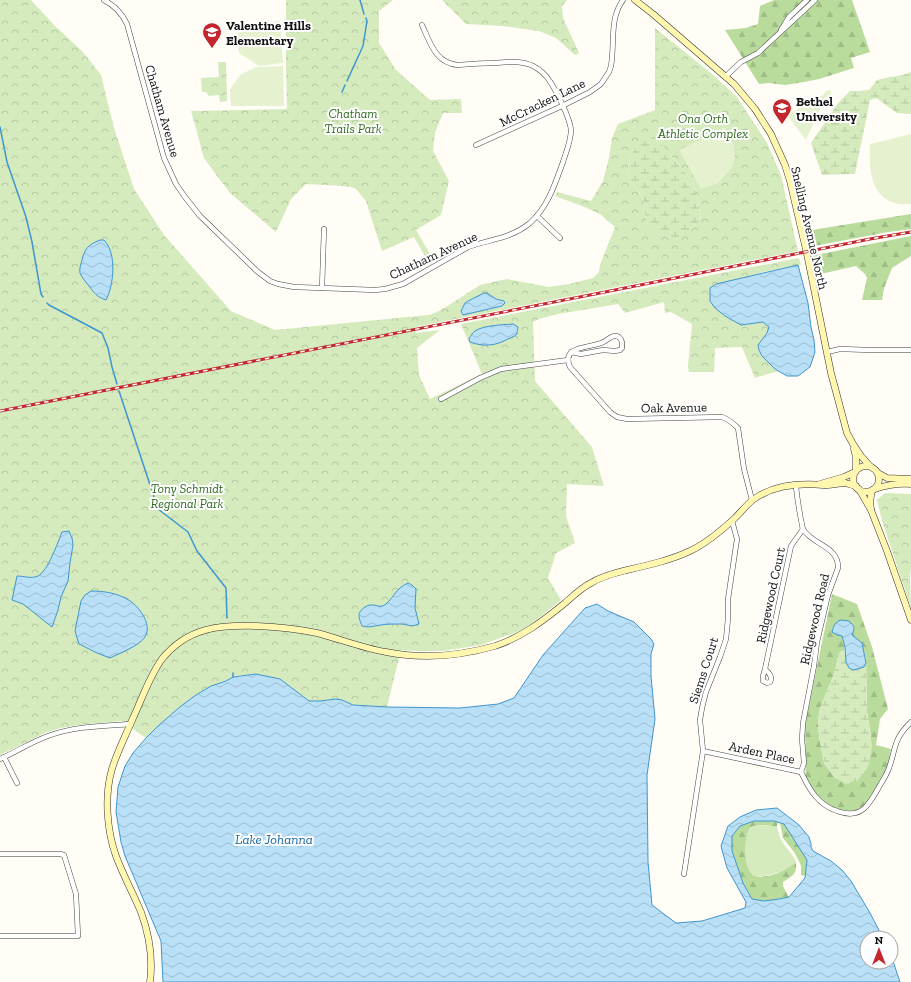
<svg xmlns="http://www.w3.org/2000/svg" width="911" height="982" font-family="'Zilla Slab',serif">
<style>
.grass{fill:#d5ebbd}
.forest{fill:url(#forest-firs);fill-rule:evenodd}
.wetland{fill:url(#wetland-marsh)}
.park{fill:url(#park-crowns);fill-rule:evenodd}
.pitch{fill:#e6f2cf}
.water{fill:url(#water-waves);stroke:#3f96cf;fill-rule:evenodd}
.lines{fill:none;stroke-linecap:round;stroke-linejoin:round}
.stream{stroke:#3f96cf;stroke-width:1.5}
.street-casing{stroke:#444;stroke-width:5.5}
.secondary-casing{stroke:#333;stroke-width:7}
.street{stroke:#fff;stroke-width:4.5}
.secondary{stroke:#fff6b0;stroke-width:6}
.rail-casing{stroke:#c4262e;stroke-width:3}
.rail{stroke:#fff;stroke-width:1.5;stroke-dasharray:4.5;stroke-linecap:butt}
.labels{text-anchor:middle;stroke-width:4;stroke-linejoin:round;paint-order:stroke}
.poi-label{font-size:13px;font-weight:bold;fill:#111;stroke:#fff;text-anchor:start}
.street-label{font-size:13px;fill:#111;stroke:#fff}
.park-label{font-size:13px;font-style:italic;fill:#2f6b1f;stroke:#fff}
.water-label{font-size:14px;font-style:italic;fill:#1768a6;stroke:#fff}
</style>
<defs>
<pattern id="forest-firs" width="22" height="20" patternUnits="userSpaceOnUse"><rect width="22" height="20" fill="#b9dc9c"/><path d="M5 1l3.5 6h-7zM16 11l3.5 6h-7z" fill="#9ebc85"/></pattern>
<pattern id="wetland-marsh" width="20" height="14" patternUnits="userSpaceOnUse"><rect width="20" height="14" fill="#d5ebbd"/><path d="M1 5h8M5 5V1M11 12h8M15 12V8" fill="none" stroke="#b6c8a1"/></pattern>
<pattern id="park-crowns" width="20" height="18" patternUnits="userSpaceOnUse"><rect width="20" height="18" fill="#d5ebbd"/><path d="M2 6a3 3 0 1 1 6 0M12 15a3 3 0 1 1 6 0" fill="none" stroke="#b6c8a1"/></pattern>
<pattern id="water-waves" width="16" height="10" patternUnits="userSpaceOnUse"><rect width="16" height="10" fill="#b9e0f7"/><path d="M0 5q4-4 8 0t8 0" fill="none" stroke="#9ebfd3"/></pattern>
</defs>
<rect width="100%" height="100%" fill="#fffdf5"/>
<path class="grass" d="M756,825L777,826C778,831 779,836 782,841C786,849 795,855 796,863C791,865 787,869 782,871C776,874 761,877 755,876C744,874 744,838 748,830C750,827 753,826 756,825Z"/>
<g class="forest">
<polygon points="774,0 852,0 870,52 851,58 854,68 819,79 804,82 785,85 769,83 759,84 725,30 746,28 758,24 760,6"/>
<polygon points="911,214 911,229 888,232 809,247 806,231"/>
<polygon points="911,236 911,256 892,268 884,288 882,300 862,300 867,278 865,274 856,266 816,275 811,256"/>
<path d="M832,594L857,604L872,647L888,709L880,719L876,745L891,749C890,753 890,757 889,761C886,770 872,797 866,804C864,806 861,808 858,809C852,812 841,810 834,808C825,804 813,792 808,783C804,775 806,768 806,759C806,746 804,733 806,720ZM854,626V629L852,635L862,643L866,659L867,712L871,737L835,778L824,763L819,736L818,720L820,708L834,674L838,657L840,652L845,650L842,635Z"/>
<path d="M754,821H774L778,822L777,826H775C768,826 757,823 751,827C743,833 743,873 755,876C762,878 775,875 782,871C787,869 790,865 796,863C797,875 792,876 783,882V886L788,896L789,897C777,900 765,903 752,899L743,883L732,851V836L740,826Z"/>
<polygon points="780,823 785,824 807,860 806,876 801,875 801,866 799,861 794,852 783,838"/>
</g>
<g class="wetland">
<polygon points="911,72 911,114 897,113 876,98 870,100 855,174 822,175 811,143 839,102 850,91 860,91 869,90 877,80 890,77 903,75"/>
<path d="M654,135L693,182L698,200L701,220L692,228L684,237C667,237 651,238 646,219C644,212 646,207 643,200C641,194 637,190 633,185C625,172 628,156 638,145C642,141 649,138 654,135Z"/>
<polygon points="845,650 846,662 864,667 866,663 867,712 872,746 869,764 866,770 857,781 846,784 835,778 824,763 819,736 818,720 820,708 834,674 839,653 840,652"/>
</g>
<g class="park">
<path d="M0,0H31L55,26L83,52L101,75L114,128L134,189L164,235L231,311L275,330L428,315L435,313L449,305L480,285L507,279L549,287L569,284L593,278L599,272L600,265L615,227L600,214L582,206L555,196L557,192L591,201L603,181L609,158L612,138L618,124L655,110V28L712,74L737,97L767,143L781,175L798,251L415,327L416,333L440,330L417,348L419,375L430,399L482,374L461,324L799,258L801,265L763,272L741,279V325L763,322L769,327L767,333L775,369L778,371L755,378L742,347L715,348L714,372H689L688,366L692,324L671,312L665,313L664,302L625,313L618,304L558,314L539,319L533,322L535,381L592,447L604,486L567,484L566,516L575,543L556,553L548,578L561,600L530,625L517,632L481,645L442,651H417L401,650L387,707L353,705L342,700L337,699L320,701H309L280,679L256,674L233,676L226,681L211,686L181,706L158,726L146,738L121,721L78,725L61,728L47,732L0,755ZM654,135L693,182L698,200L701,220L692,228L683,237C667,237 651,238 646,219C644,212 646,207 643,200C641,194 637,190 633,185C625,172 628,156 638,145C642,141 649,138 654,135Z"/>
<polygon points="286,0 393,0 379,11 379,43 396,70 430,100 461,99 462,113 443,113 435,133 433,151 449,181 441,215 416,230 434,261 430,265 414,237 382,251 366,201 355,188 343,186 306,184 291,199 276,232 230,193 217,176 204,158 191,111 287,109 286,67"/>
<polygon points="442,0 567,0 562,6 563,18 579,53 575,55 556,38 539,31 502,26 466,24"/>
<polygon points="218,62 226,62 227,101 220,102 219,95 209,96 206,92 202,92 201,78 219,77"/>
<polygon points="885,493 911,494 911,567 910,578 911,608 882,521 877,500"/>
</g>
<g class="pitch">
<polygon points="280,21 283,63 259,66 239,53 236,34 254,25"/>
<polygon points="283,66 284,106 231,106 230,89 241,74 257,67"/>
<polygon points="829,90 831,91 830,96 825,98 806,140 787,115 823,95 826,91"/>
<polygon points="725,127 733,142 735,158 731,169 718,183 701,189 679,150"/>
<path d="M911,134V204C907,204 902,205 898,204C870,198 869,168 870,144Z"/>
</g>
<g class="water">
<path d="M100,240H104C117,253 114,285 106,300C97,297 94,293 89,286C86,282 82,278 80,273C79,269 81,264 82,260C85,248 88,245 100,240Z"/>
<polygon points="798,265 808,303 811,327 814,340 815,352 810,367 798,376 787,376 775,369 762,356 759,350 758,345 767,333 769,327 763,322 741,325 725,316 715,308 710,301 710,288 716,284"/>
<polygon points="484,293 487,293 496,299 504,301 505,303 502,306 463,315 461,311 465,303 468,301"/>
<path d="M513,324L518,327C518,328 517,333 517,334C515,336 511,338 508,339C495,346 484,347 470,342L469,339C471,336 472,333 475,331C484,325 502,325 513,324Z"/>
<path d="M69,531L72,538L73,545L70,563L68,581L61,597L58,610L52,627L23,604L12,600L17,576C24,576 31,579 38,576C48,571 58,542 62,532Z"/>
<path d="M408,583L412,585L416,589L415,608L419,624C408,628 409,624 400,624C395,624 386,624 381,625C372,626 372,628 362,626C359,618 356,613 365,607C367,606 368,605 371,605C377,604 379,609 386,604C395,596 395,589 408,583Z"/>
<path d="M91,591C104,591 116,593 127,599C138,605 153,624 145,637C139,646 120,653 110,658L97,653L79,644L75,631L81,601L85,595Z"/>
<path d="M597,604L608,611L634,622L651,639L654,644L651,654V676L655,719L647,775L648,862L652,905L676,923L702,921L745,908L746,902L727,868L721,846L728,826L740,817L756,810L777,808L799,825L809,837L811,844V847L813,851L831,861L842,870L851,881L870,913L883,938H867V962H891V955L900,982H163L161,941L125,856L121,842L116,812L118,787L125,766L133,753L146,738L158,726L181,706L196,695L211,686L226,681L233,677L256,674L280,679L309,701H320L336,699L342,700L353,705L387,707L460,708L498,704L514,698L543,655L585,608ZM754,821H774L784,824L807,860L805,878L789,897L779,899L764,901L752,899L743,883L732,851V836L740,826Z"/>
<path d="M841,620L849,621C855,627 855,627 852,635L862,643L866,663L864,667L861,668L853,670L849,668L846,662L845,647L842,636L837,635L832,632C834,625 835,622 841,620Z"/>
</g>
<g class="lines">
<g class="stream">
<polyline points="360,0 364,14"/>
<polyline points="347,81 363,46 367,21 366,18"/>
<polyline points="342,92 345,85"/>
<polyline points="0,127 7,162 26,217 32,242 41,294 43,297"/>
<polyline points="47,303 49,305 102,333 108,348 112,367 117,384"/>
<polyline points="119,391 158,509 188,532 197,551 226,588 227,618"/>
<polyline points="233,673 233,677"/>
</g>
<defs>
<g id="street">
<path d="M104,0C115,6 122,13 127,24L164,158L176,184L185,197L200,216L258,272L270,281L278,284L294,287L375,290L385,289L403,284L468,247C491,239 510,239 530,223C548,207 555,184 563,162C566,152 571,141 571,130C570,118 556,90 549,80C545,74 539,69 533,66C521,60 507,62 494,63C482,63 470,64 458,65C435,63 430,42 422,25"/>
<polyline points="781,30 789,17 807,0"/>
<polyline points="726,76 741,62 758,53 815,0"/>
<path d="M476,145L562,106L590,92L601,84L609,72L611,66C615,44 609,19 623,0"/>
<polyline points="537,216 560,238"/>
<polyline points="322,288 324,229"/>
<path d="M571,352L581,354L603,350L615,351L620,350L622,348C623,342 621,336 615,336C610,336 606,342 601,343C588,348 561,346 570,367L610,412L617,417L627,419L722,417C728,419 733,423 738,428L744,469L752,500"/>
<polyline points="827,352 840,349 870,350 911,350"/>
<polyline points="441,399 480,378 501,369 568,360"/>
<path d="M796,486C797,497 799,509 801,520C802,523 802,527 803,529C812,545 839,546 838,568L828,595L817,642L814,666L803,723L802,739L804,763L801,772"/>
<path d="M765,669C769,673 773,677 770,682L767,683L763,681V676L765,669L791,546L803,529"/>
<path d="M703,751L801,772C809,789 818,805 837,811C861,820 869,805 879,787C883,780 888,773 890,765C893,757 894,747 898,739C901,732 906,727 911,722"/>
<polyline points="4,757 17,783"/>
<path d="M0,759C16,752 31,742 48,736C74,726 103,726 130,724"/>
<polyline points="0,854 60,854 64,855 76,894 78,936 0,936"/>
<polyline points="684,874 703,751 700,720 702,708 706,692 720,657 726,639 728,619 728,599 737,539 732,521"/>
</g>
<g id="secondary">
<polyline points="635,0 653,14 734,84 755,109 771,134 785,165 790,181 807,254 831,373 847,433 853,444 861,456 870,466"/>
<polyline points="854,449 856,457 856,470"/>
<circle cx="866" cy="479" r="13"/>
<polyline points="878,473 887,478 911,479"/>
<polyline points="820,484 844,477 855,472"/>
<polyline points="859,489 871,510 887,551 911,620"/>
<path d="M875,489C887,485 898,483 911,484"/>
<polyline points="871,509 870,502 872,490"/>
<path d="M150,982C153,959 149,934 141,912C133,893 123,875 116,856C107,831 104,796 112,769C117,752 126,735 133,718C142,699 149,677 162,659C188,627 219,625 257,626C277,627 297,629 317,633C340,639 362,648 386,652C422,659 460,656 495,646C522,637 543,621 565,603C573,596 581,588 591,583C602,576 615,573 627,570C649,565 671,560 690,551C707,543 721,531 735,518C741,512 747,504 754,499C774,485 800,483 823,485C831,486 838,483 845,483C849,484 852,485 856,486"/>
</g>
</defs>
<use href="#street" class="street-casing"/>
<use href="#secondary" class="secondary-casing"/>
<use href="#street" class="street"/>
<use href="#secondary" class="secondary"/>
<defs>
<polyline id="rail" points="0,411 600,293 870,239 911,232"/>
</defs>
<use href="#rail" class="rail-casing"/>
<use href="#rail" class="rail"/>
</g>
<defs>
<symbol id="school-pin" viewBox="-11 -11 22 30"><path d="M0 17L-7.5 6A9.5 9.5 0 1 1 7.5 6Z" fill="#c4262e" stroke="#fff"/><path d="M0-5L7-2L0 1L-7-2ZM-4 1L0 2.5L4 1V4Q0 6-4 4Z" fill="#fff"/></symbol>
<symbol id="university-pin" viewBox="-11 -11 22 30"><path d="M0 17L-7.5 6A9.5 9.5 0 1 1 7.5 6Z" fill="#c4262e" stroke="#fff"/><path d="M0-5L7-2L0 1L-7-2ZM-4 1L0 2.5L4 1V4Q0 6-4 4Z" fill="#fff"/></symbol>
</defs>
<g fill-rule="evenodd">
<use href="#school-pin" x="201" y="21" width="22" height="30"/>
<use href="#university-pin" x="771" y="97" width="22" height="30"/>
</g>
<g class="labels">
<g class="poi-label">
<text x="226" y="30">Valentine Hills<tspan x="226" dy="15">Elementary</tspan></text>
<text x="796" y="106">Bethel<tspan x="796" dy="15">University</tspan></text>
</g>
<g class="street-label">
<text transform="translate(542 102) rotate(-26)" y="5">McCracken Lane</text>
<text transform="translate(163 111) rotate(74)" y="5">Chatham Avenue</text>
<text transform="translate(810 228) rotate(77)" y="5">Snelling Avenue North</text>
<text transform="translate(433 255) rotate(-25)" y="5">Chatham Avenue</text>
<text transform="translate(674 407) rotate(-1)" y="5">Oak Avenue</text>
<text transform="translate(770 595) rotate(-78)" y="5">Ridgewood Court</text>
<text transform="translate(814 619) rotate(-77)" y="5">Ridgewood Road</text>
<text transform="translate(703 670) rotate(-72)" y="5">Siems Court</text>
<text transform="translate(762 752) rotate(12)" y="5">Arden Place</text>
</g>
<g class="park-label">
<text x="353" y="118">Chatham<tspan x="353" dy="15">Trails Park</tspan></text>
<text x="703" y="123">Ona Orth<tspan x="703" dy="15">Athletic Complex</tspan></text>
<text x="187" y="493">Tony Schmidt<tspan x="187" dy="15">Regional Park</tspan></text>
</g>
<g class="water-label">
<text x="274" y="844">Lake Johanna</text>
</g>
</g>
<g transform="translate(879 950)"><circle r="19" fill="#ffffff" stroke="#a0a0a0"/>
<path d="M0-3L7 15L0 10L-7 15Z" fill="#c4262e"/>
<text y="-6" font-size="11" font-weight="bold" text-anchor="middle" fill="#111111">N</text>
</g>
</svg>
